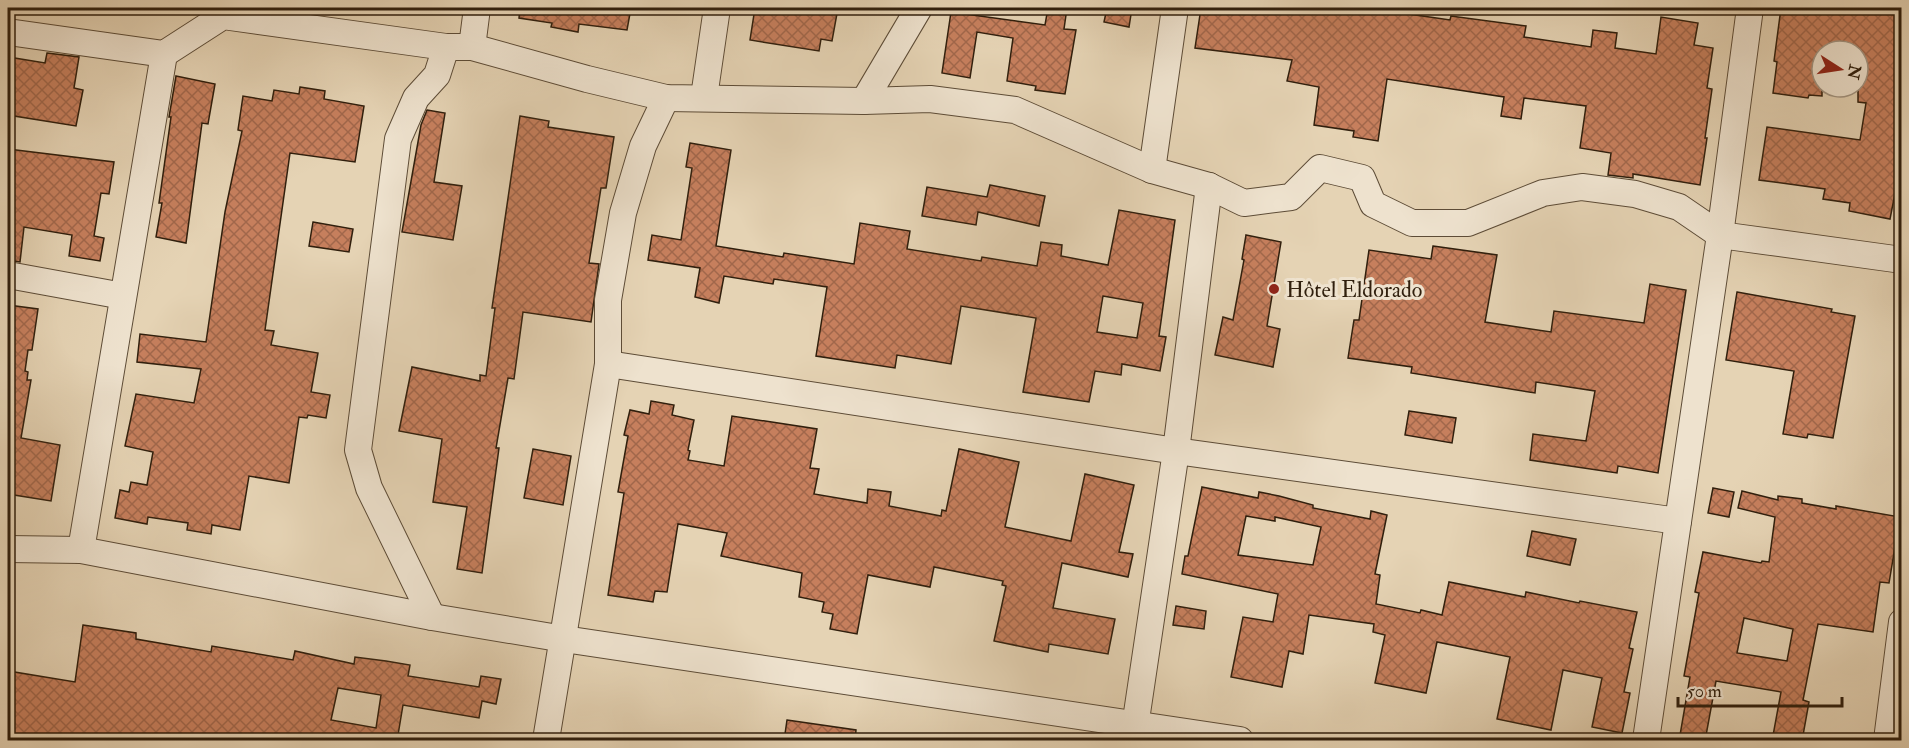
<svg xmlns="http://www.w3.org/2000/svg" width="1909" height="748" font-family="'IM FELL Double Pica',serif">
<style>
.building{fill:url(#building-cross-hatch);stroke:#301f0d;stroke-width:1.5;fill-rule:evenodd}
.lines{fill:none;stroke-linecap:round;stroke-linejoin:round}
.minor-casing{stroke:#5d4c37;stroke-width:28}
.minor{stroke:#eee2ce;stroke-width:26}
.poi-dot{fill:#8f2418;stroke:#eee2ce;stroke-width:2}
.labels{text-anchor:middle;stroke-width:6;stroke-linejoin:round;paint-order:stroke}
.poi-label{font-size:22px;fill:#301f0d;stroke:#eee2ce;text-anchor:start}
</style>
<defs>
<pattern id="building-cross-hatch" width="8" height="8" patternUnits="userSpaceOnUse" patternTransform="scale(1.5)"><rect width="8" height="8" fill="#c67f5d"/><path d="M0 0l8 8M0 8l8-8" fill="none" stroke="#a1674b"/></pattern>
</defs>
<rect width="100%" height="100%" fill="#e5d3b4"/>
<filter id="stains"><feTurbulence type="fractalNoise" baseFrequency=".00333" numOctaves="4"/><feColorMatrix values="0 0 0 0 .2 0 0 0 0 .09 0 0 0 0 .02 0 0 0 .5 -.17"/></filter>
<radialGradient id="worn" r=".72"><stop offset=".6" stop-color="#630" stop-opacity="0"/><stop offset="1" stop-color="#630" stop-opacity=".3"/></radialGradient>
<g class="building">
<polygon points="520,8 631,8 627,30 579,24 578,32 551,27 552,23 519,18"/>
<polygon points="755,8 838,8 832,41 821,39 819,51 750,40"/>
<polygon points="1048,8 1067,8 1064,29 1076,30 1065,94 1035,90 1036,86 1007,81 1013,38 977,32 970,78 942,73 951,12 1045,25"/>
<polygon points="1107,8 1132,8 1129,27 1104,22"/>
<polygon points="1201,8 1410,8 1409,14 1450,20 1451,16 1526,26 1524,37 1591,47 1593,30 1617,33 1615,48 1656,54 1661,17 1698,23 1694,45 1713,48 1707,88 1712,89 1705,138 1707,138 1700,185 1633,174 1633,178 1608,175 1611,153 1580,148 1586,106 1524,98 1521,119 1501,116 1504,97 1387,79 1378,141 1353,137 1354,131 1314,125 1319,87 1287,81 1292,60 1195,48"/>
<polygon points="1781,8 1902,8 1902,36 1895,80 1902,81 1902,158 1890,219 1849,211 1850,203 1823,199 1825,189 1759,180 1767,127 1860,140 1866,103 1858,102 1858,51 1822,51 1822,96 1809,95 1808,98 1773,93 1777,62 1774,61"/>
<polygon points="47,53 79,57 74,88 83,90 76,126 8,115 8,57 45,63"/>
<polygon points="176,76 215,84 208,124 202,123 186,243 156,237 162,203 159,203 171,117 169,117"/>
<polygon points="300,87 325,91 324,99 364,106 355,162 290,153 265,330 274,331 271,345 318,353 311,392 330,395 326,418 308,415 307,418 299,417 289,483 249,476 240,530 212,525 211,534 187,530 188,523 148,517 147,524 115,518 120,490 129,492 131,482 147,485 153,452 125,446 136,394 194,403 201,369 137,362 140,334 206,342 225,212 242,131 238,130 243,96 272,101 274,90 299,94"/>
<polygon points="427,110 445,113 434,182 462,186 453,240 402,232 421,125"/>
<polygon points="520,116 549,121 548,127 614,137 606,188 601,188 589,263 599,264 591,322 523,312 514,379 508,378 496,448 499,448 482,573 457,569 467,507 433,502 442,439 399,431 412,367 480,381 480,375 486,376 495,308 492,308"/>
<path d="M690,143L731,150L716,246L783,257L784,253L854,264L860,223L910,231L907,249L981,261L982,257L1037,266L1041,242L1062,245L1061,256L1108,265L1119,210L1175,220L1159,336L1166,337L1160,371L1122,364L1121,375L1095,371L1089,402L1023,392L1036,318L961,306L951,364L897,355L895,368L816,356L827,287L774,279L773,284L724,276L719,303L695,297L700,268L648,260L652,235L681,240L692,168L686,167ZM1103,296L1143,303L1137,338L1097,332Z"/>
<polygon points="8,149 114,162 109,194 101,193 94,236 104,238 100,261 69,256 72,235 24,227 20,262 8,260"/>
<polygon points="990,185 1045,196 1039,226 978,212 976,225 922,216 927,187 987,197"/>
<polygon points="313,222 353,229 349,252 309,246"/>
<polygon points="1246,235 1281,242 1267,326 1280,329 1273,367 1215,355 1223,317 1233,320 1244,260 1242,259"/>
<polygon points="1433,246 1497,255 1485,322 1551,332 1554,311 1644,323 1650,284 1686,290 1658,473 1618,466 1617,473 1530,460 1533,434 1586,441 1595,391 1536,382 1535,393 1411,373 1412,367 1348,358 1354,320 1359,320 1369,250 1431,259"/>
<polygon points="1737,292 1832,309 1831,312 1855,316 1833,438 1808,434 1807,438 1783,434 1794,371 1726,360"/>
<polygon points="8,305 38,309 32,350 28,350 25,371 28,372 27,380 31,380 21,438 60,445 51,501 8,494"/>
<polygon points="651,401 674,405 672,415 694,420 688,450 690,451 688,460 724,466 732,416 817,429 810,468 819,469 814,494 867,503 868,489 891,492 889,506 941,516 942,510 946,511 959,449 1019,462 1005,527 1071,541 1085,474 1134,485 1119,552 1133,554 1128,577 1062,563 1053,608 1115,619 1108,654 1049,644 1048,652 994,641 1006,586 1002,585 1003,581 934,567 930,587 868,575 857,634 830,629 833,614 822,612 824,602 799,597 802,573 721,556 727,533 678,524 667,592 655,591 653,602 608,595 624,493 618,492 628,436 624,435 630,410 649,414"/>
<polygon points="1409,411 1456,418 1452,443 1405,435"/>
<polygon points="533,449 571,456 563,505 524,498"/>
<path d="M1202,487L1258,498L1259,492L1279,496L1313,505V508L1370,519L1371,511L1387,515L1375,574L1380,575L1376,604L1420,613L1421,610L1442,615L1449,582L1525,597L1526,592L1579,603L1580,601L1637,612L1629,648L1633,649L1624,692L1630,693L1622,733L1592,727L1602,678L1563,670L1551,730L1497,719L1510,657L1437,642L1426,693L1375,683L1385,635L1373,632L1374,624L1309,615L1303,654L1289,651L1282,687L1231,677L1243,617L1273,622L1278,594L1182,574L1185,556H1188ZM1246,516L1275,521V517L1321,527L1313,565L1238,555Z"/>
<polygon points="1713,488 1734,492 1729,517 1708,513"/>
<path d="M1742,491L1778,500V496L1802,499V503L1836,509V506L1900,517L1889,583L1880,582L1873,632L1818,624L1803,700L1809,702L1802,741H1772L1781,692L1716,681L1705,741H1679L1690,677L1684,676L1699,593L1695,592L1703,552L1761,563L1762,561L1769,562L1775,517L1738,508ZM1744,618L1793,629L1787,661L1737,653Z"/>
<polygon points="1532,531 1576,539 1570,565 1527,556"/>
<polygon points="1176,606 1206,611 1204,629 1173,625"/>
<path d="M83,625L136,633V639L211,652L212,646L293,660L295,651L354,664L355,657L386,661L410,665L408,676L479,687L481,676L501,679L496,704L482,701L479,718L403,705L397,741H8V671L75,682ZM338,688L381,695L376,728L331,720Z"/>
<polygon points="787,720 856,730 855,741 784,741"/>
</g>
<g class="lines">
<defs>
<g id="minor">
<polyline points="8,32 164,54 223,16 446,47 472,47 587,79 666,98 864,101 930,99 1015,110 1152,170 1209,186 1244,203 1291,197 1320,168 1362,178 1373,204 1412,223 1468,223 1543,193 1582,187 1635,194 1679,207 1720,235 1902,260"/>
<polyline points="472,47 477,8"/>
<polyline points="704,97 717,8"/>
<polyline points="864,101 919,8"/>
<polyline points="1152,170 1175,8"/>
<polyline points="8,275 123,296"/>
<polyline points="608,364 1176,451 1678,521"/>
<polyline points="8,549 81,550 432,617 564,639 1240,740"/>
<polyline points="81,550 164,54"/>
<polyline points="432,617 369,488 358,450 398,139 416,98 437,75 446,47"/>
<polyline points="546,740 608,364 608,300 623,213 643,146 666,98"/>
<polyline points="1133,740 1176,451 1209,186"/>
<polyline points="1646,740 1720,235 1750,8"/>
<polyline points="1887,740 1902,622"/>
</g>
</defs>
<use href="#minor" class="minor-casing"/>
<use href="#minor" class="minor"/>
</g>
<circle class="poi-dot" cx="1274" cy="289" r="6"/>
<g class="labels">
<g class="poi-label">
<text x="1286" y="297">Hôtel Eldorado</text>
</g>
</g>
<rect width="1909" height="748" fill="none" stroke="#e5d3b4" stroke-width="30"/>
<rect x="9" y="9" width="1891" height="730" fill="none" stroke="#301f0d" stroke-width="3"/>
<rect x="15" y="15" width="1879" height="718" fill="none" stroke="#301f0d" stroke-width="1.5"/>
<g transform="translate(1840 69) rotate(102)"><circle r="28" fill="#eee2ce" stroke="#a29481" stroke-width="1.5"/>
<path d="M0-4.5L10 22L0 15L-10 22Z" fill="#8f2418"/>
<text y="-9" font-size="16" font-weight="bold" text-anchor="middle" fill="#301f0d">N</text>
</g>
<path d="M1678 697v9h164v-9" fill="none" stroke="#301f0d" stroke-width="3"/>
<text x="1687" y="697" font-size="18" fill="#301f0d" stroke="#eee2ce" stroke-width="4.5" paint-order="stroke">50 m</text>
<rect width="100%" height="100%" filter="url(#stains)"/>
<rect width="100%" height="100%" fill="url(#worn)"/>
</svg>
